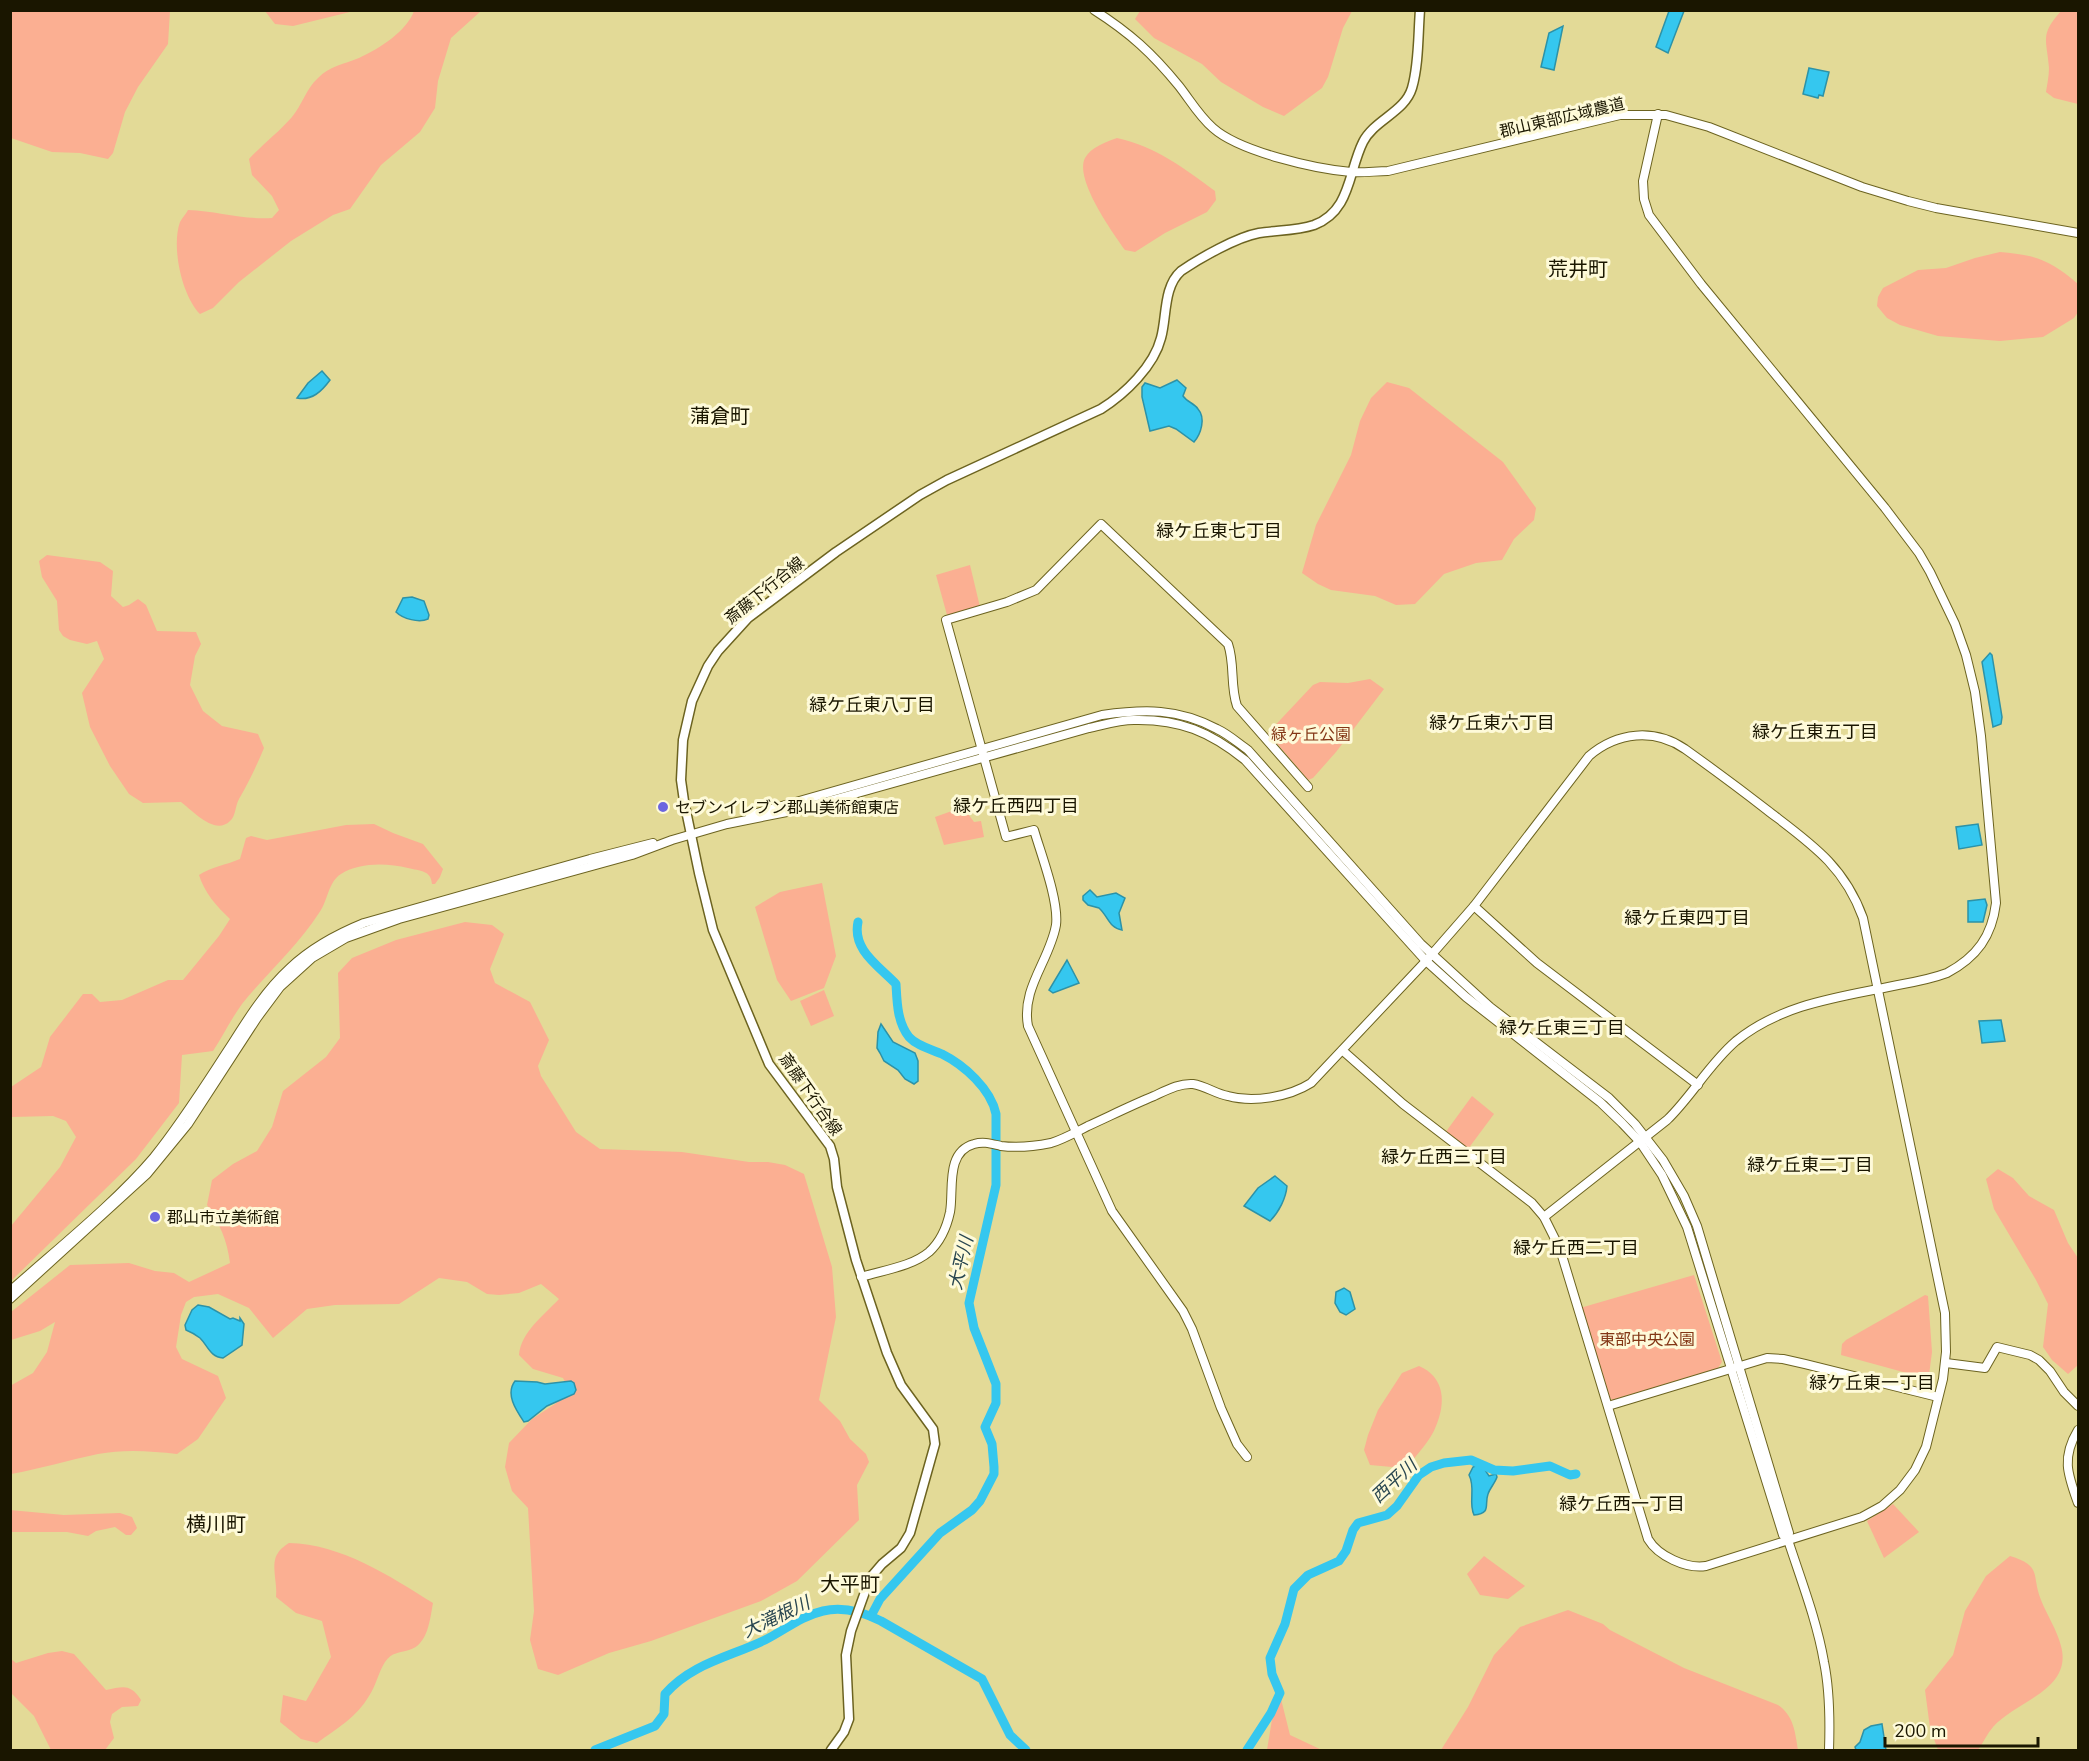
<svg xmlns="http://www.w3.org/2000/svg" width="2089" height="1761" font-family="'Nunito Sans','Noto Sans JP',sans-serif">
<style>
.green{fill:#fbaf92}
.water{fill:#35c7ef;stroke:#2d92a7;stroke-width:1.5}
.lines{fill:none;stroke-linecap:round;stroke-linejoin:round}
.river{stroke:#35c7ef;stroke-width:9}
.tertiary-casing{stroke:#6c6320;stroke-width:10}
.secondary-casing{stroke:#6c6320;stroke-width:11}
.tertiary{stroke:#fff;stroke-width:8}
.secondary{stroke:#fff;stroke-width:8}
.poi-dot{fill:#6c66e0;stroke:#fefad9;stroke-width:2}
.labels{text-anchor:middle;stroke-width:6;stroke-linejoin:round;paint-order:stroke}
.street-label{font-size:16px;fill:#1a1600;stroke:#fefad9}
.park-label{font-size:16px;fill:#833615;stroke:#fefad9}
.poi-label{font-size:16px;fill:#1a1600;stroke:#fefad9;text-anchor:start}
.neighbourhood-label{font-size:18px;fill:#1a1600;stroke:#fefad9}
.water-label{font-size:18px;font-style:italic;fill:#294650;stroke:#fefad9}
.quarter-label{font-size:20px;fill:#1a1600;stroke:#fefad9}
</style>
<rect width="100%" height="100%" fill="#e3da97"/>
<g class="green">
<path d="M2062,10L2078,11V104L2054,98L2046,92C2047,85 2049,76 2049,68C2047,39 2039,35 2062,10Z"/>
<polygon points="11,11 170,11 168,44 138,87 125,112 113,153 108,159 80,153 52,152 11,138"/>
<polygon points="265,11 265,10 354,11 293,26 275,24"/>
<path d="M414,11H481L451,38L438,81L435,108L420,132L381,165L350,209L333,215L291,241L239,282L213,308L200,314C182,296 171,247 180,222C182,218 186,214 188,210C217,211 244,220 272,218L279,210L272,196L252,175L249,159C263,144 279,132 292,117C302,105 306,89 318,78C329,66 345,64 359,58C380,48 406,32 414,11Z"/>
<polygon points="1140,11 1140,10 1352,11 1343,28 1328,77 1322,88 1284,116 1263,107 1221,82 1202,64 1154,38 1135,19"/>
<path d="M1117,138C1155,146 1184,168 1215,191L1216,200L1207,212L1165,233L1135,252L1125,250C1113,233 1074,179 1085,158C1091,147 1106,142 1117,138Z"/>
<path d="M2000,252C2036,255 2050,260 2078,284V312L2074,318L2043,337L2000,341L1938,336L1900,325L1887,318L1877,306L1878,297L1883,288L1918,270L1946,268L1975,258Z"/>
<polygon points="1387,382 1409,388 1503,462 1536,508 1534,520 1514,539 1502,560 1476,563 1444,574 1415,604 1396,605 1375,596 1331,590 1318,584 1302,573 1316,525 1351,455 1360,421 1371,398"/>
<path d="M47,555L100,562L113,571L111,596L123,607L129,605L138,599L146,605L157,631L196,632L201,644L195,656L190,685L203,711L222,726L258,734L264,748C256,767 249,782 239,799C235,806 236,816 230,821C215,836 193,811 181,802L143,803L129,794L110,766L90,727L82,693L104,659L97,641L87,644L70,640L63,636L59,630L57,601L42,577L39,561Z"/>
<polygon points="970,565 980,607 947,615 936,575"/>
<polygon points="1370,679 1384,689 1336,752 1313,778 1308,780 1268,733 1313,685 1320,682 1348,683"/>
<polygon points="963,807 974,822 981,821 984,837 944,845 935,817"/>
<path d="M374,824L393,833L423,844L443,869L440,877L435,884H432C431,870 420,871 408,868C387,863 360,862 341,874C328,882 328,901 319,913C297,947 267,973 242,1004C231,1019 223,1036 213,1051L182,1055L179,1103L136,1159L11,1281V1226L60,1167L76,1137L66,1121L53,1116L11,1117V1087L41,1067L50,1037L83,994H92L100,1002L122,1000L168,980H183L219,936L230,919C217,907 204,892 199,875C211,867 226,865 240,859L246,838L251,836L267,840L346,825Z"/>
<polygon points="822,883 836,956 824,988 791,1001 777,980 755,907 780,892"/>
<path d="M465,922L492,925L504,934L490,969L495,983L530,1002L549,1040L538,1066L541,1076L576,1132L600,1149L682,1152L749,1162H768L785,1165L804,1174L832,1267L836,1317L819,1400L840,1421L850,1439L866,1454L869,1462L857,1485L859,1520L797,1581L761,1601L651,1641L609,1653L558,1675L538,1669L530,1640L534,1611L528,1508L512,1491L505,1467L509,1443L532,1419L555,1404L563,1395L566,1384L563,1378L533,1369L519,1355C521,1332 543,1316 559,1299L541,1284L519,1293L499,1295L487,1294L467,1282L439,1278L399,1304L335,1305L307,1309L273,1338L249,1308L218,1294L194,1297L186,1302L181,1315L176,1347L182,1359L218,1376L226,1398L198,1439L177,1454C151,1451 124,1449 98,1454C68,1460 40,1469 11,1474L10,1386L33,1373L47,1352L55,1322L40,1331L11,1340V1312L70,1265L129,1263L155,1271L174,1273L189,1282L230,1263C227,1239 220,1225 207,1205L212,1180L233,1164L257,1151L272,1127L283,1091L326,1057L340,1038L338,973L352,958L396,940Z"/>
<polygon points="824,990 834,1016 811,1026 800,1001"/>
<polygon points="1472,1096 1494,1114 1468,1149 1445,1133"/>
<polygon points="1998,1169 2013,1178 2029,1196 2054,1210 2068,1243 2078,1258 2078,1365 2068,1374 2052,1360 2043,1347 2048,1304 2036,1280 1994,1209 1986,1179"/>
<polygon points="1694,1275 1722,1362 1718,1368 1612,1400 1606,1394 1580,1308"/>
<polygon points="1925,1295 1928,1296 1932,1352 1929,1375 1925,1378 1841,1355 1842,1344 1846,1340"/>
<path d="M1419,1366C1445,1377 1446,1403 1436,1426C1431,1440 1418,1453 1409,1465L1392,1467L1370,1465L1364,1450L1368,1435L1378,1410L1402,1373Z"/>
<polygon points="1893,1504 1919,1532 1884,1558 1867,1521"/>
<polygon points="10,1510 64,1515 120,1513 132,1517 137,1528 131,1535 126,1535 115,1527 96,1531 88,1536 67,1532 11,1532"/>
<path d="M289,1543C341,1544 390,1576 433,1603C430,1619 428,1645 409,1650C399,1653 392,1652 385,1662C378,1673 376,1686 369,1696C357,1717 336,1729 317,1743L301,1739L280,1722L283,1695L306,1701L331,1657L322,1621L296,1613L276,1597C278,1584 270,1563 278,1553C280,1549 286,1545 289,1543Z"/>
<polygon points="1484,1556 1525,1586 1508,1599 1480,1595 1467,1574"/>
<path d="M2010,1556C2043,1566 2031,1575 2041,1600C2047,1615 2057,1630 2061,1646C2073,1690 2016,1701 1993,1727C1987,1734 1983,1743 1978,1750H1938L1930,1728L1925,1690L1953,1655L1965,1611L1986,1576Z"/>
<path d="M1568,1610L1603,1624L1610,1630L1684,1668L1778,1705C1794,1716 1795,1732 1798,1750H1441L1468,1707L1494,1655L1520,1627Z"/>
<path d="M62,1651L74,1654L106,1690C123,1687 130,1683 141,1700L138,1706L122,1707L112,1714L110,1722L114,1738L105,1750H51L34,1716L11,1693V1659L16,1663L48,1653Z"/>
<polygon points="1281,1699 1290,1735 1322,1750 1267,1750 1275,1701"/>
</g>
<g class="water">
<polygon points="1669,11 1684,11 1668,53 1656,47"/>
<polygon points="1563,26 1554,70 1541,67 1549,33"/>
<polygon points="1809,68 1829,72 1823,96 1819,95 1818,98 1803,94"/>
<path d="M322,371L330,380C322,391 312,401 297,398L308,383Z"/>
<path d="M1177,380L1186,388L1183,396C1187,402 1194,403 1198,409C1206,418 1201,434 1194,442L1176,429L1169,426L1150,431L1142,397V387L1145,383L1160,388Z"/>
<path d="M412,597L424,601L429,615L428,619C419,623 403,619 396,612L403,598Z"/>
<polygon points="1990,653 1992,655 2002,717 2001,724 1993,727 1982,662"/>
<polygon points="1978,824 1982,845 1959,849 1956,827"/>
<path d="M1090,890L1097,897L1116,893L1125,898L1119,913L1122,930C1109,928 1108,916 1099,908L1088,905L1083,900V896Z"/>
<polygon points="1985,899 1987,905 1983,922 1968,922 1968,901"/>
<polygon points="1067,960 1079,983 1053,993 1049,990"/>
<polygon points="2001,1020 2005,1041 1982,1043 1979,1021"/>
<polygon points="881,1024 893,1042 915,1053 918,1061 918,1081 914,1084 905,1079 898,1070 884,1061 880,1053 877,1048 878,1032"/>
<path d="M1275,1176L1287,1186C1286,1198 1279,1212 1270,1221L1244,1206L1258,1188Z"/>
<polygon points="1344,1288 1350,1292 1355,1309 1346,1315 1340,1312 1335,1303 1336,1292"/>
<path d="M198,1305L209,1307L230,1319L233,1318L240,1321V1318L244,1324L242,1345L223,1358C210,1357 208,1346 200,1338C196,1335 191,1332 186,1330L185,1325L192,1310Z"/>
<path d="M515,1381L537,1382L545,1384L571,1381L574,1383L576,1390L574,1394L547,1406L528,1421L524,1422C516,1410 505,1394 515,1381Z"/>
<path d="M1478,1465L1483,1467L1489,1476L1496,1474L1497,1477C1495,1483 1490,1488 1488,1494C1484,1505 1492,1513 1474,1515C1468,1502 1476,1488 1469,1475L1473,1467Z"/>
<polygon points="1882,1724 1886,1750 1856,1750 1855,1747 1860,1742 1864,1730 1871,1726"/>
</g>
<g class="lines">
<g class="river">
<path d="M858,922C852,950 879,966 896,984C897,1001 897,1022 909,1037C917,1046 931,1049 942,1054C964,1065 991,1089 996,1114V1185L969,1303L974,1328L996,1384V1403L985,1427L992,1444L994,1467V1474L980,1501L972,1510L940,1533L880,1599L871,1616"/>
<path d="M595,1750L655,1726L664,1714L665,1694C692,1663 730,1657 765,1640C785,1630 801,1616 823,1611C843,1606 863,1612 881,1621L982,1679L1010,1735L1026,1750"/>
<polyline points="1247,1750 1271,1713 1280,1693 1272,1674 1270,1658 1285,1624 1294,1589 1308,1575 1339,1561 1346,1551 1353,1530 1358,1523 1387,1515 1397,1506 1419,1475 1431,1467 1444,1463 1471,1460 1494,1470 1513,1471 1550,1466 1570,1475 1576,1474"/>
</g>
<defs>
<g id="tertiary">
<path d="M1094,10C1130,33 1152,53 1179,86C1190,100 1199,116 1213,128C1240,152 1316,169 1351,172C1363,173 1376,171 1388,171L1620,115H1666L1709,127L1862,187L1908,201L1936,208L2078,233"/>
<path d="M750,815L1102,715C1144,709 1178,708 1217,729C1228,734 1238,743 1248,750L1421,944L1490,1007L1609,1098L1635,1124L1663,1160L1684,1196L1697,1226L1789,1533L1788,1540C1801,1580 1817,1621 1824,1662C1830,1691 1830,1721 1829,1750"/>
<polyline points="1474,906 1537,963 1698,1085"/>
<path d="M1544,1217L1667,1120C1692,1096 1709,1064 1736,1041C1783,1003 1841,997 1898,985C1915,982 1931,979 1947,973C1977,957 1992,936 1996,903L1981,736L1975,692L1966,655L1955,624L1930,572L1919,553L1885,508L1701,284L1649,215L1644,199L1643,181L1658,114"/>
<path d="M861,1277C883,1270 911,1267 929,1252C940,1242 947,1226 950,1212C954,1190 945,1152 974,1144C984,1141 992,1144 1001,1146C1017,1148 1036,1146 1051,1143C1064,1139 1076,1132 1088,1126C1110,1116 1132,1105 1154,1096C1167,1090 1180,1083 1193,1084C1206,1086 1216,1094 1228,1096C1253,1103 1289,1097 1311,1083L1426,961L1474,906L1589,756C1617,732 1654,728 1685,749C1713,769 1740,789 1767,810C1810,843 1844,865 1863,918L1945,1313L1946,1352L1943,1379L1926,1447L1915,1470L1900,1490L1882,1506L1862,1517L1706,1566C1686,1569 1658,1556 1648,1539L1560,1249L1544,1217L1532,1203L1403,1104L1342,1050"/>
<path d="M10,1291C57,1249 114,1204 154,1157C183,1121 207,1082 232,1044C249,1017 266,990 290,968C311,948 337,934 364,923L590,859L653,843"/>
<path d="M10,1299L147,1174L188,1124L257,1018L280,987L312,958L346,938L399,919L632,855L672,840L727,824L797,810L1089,728C1103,725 1119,720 1134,720C1180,719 1210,732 1245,760L1426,961L1466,997L1600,1102L1622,1123L1640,1142L1662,1175L1687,1227L1783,1535L1788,1540"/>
<polyline points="1946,1363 1985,1368 1997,1347 2030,1355 2039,1360 2050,1371 2064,1392 2078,1406"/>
<polyline points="1608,1406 1767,1358 1783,1359 1805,1364 1938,1397"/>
<path d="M2078,1430C2061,1458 2068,1475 2078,1503"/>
<path d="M1247,1457L1237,1444L1221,1408L1192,1329L1183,1311L1112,1211L1028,1026C1021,988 1050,960 1056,925C1059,901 1041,854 1034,830L1006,837L946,620L1007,602L1036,590L1101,524L1228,644C1235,664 1230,686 1237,706L1308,787"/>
</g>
<path id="secondary" d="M831,1750L844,1732L849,1719L846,1655L851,1631L870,1578L882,1564L901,1548L910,1533L935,1444L933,1429L901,1385L887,1353L856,1260L837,1187L834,1159L830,1146L769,1064L713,930L699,873L684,801L681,780L683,740L692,701L708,666L718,651L748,618L836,552L920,495L947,480L1101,409C1125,394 1154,366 1161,338C1167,317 1163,287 1181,271C1200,258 1237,237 1259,233C1277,230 1296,231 1314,225C1351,211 1348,172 1363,142C1374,120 1405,112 1412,88C1419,64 1418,35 1420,10"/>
</defs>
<use href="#tertiary" class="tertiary-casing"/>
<use href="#secondary" class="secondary-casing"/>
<use href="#tertiary" class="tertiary"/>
<use href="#secondary" class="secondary"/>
</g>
<g class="poi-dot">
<circle cx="663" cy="807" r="6"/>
<circle cx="155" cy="1217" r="6"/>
</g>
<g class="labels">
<g class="street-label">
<text transform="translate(1562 117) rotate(-13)" y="6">郡山東部広域農道</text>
<text transform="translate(764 590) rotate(-39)" y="6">斎藤下行合線</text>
<text transform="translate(811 1094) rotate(55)" y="6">斎藤下行合線</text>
</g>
<g class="park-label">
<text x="1311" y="740">緑ヶ丘公園</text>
<text x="1647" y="1345">東部中央公園</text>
</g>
<g class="poi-label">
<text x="675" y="813">セブンイレブン郡山美術館東店</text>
<text x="167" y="1223">郡山市立美術館</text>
</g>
<g class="neighbourhood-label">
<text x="1219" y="537">緑ケ丘東七丁目</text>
<text x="872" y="711">緑ケ丘東八丁目</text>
<text x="1492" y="729">緑ケ丘東六丁目</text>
<text x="1815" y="738">緑ケ丘東五丁目</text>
<text x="1016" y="812">緑ケ丘西四丁目</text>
<text x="1687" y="924">緑ケ丘東四丁目</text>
<text x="1562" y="1034">緑ケ丘東三丁目</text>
<text x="1444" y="1163">緑ケ丘西三丁目</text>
<text x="1810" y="1171">緑ケ丘東二丁目</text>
<text x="1576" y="1254">緑ケ丘西二丁目</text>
<text x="1872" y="1389">緑ケ丘東一丁目</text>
<text x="1622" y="1510">緑ケ丘西一丁目</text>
</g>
<g class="water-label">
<text transform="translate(961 1263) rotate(-77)" y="6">大平川</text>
<text transform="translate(1394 1481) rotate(-43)" y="6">西平川</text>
<text transform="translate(776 1617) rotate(-25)" y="6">大滝根川</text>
</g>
<g class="quarter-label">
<text x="1578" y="276">荒井町</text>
<text x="720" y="423">蒲倉町</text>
<text x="216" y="1531">横川町</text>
<text x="850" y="1591">大平町</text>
</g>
</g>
<rect width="2089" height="1761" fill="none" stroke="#1a1600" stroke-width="24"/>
<path d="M1885 1737v9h153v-9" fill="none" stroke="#1a1600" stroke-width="3"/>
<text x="1894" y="1737" font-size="18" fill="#1a1600" stroke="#fefad9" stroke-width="4.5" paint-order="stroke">200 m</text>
</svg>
